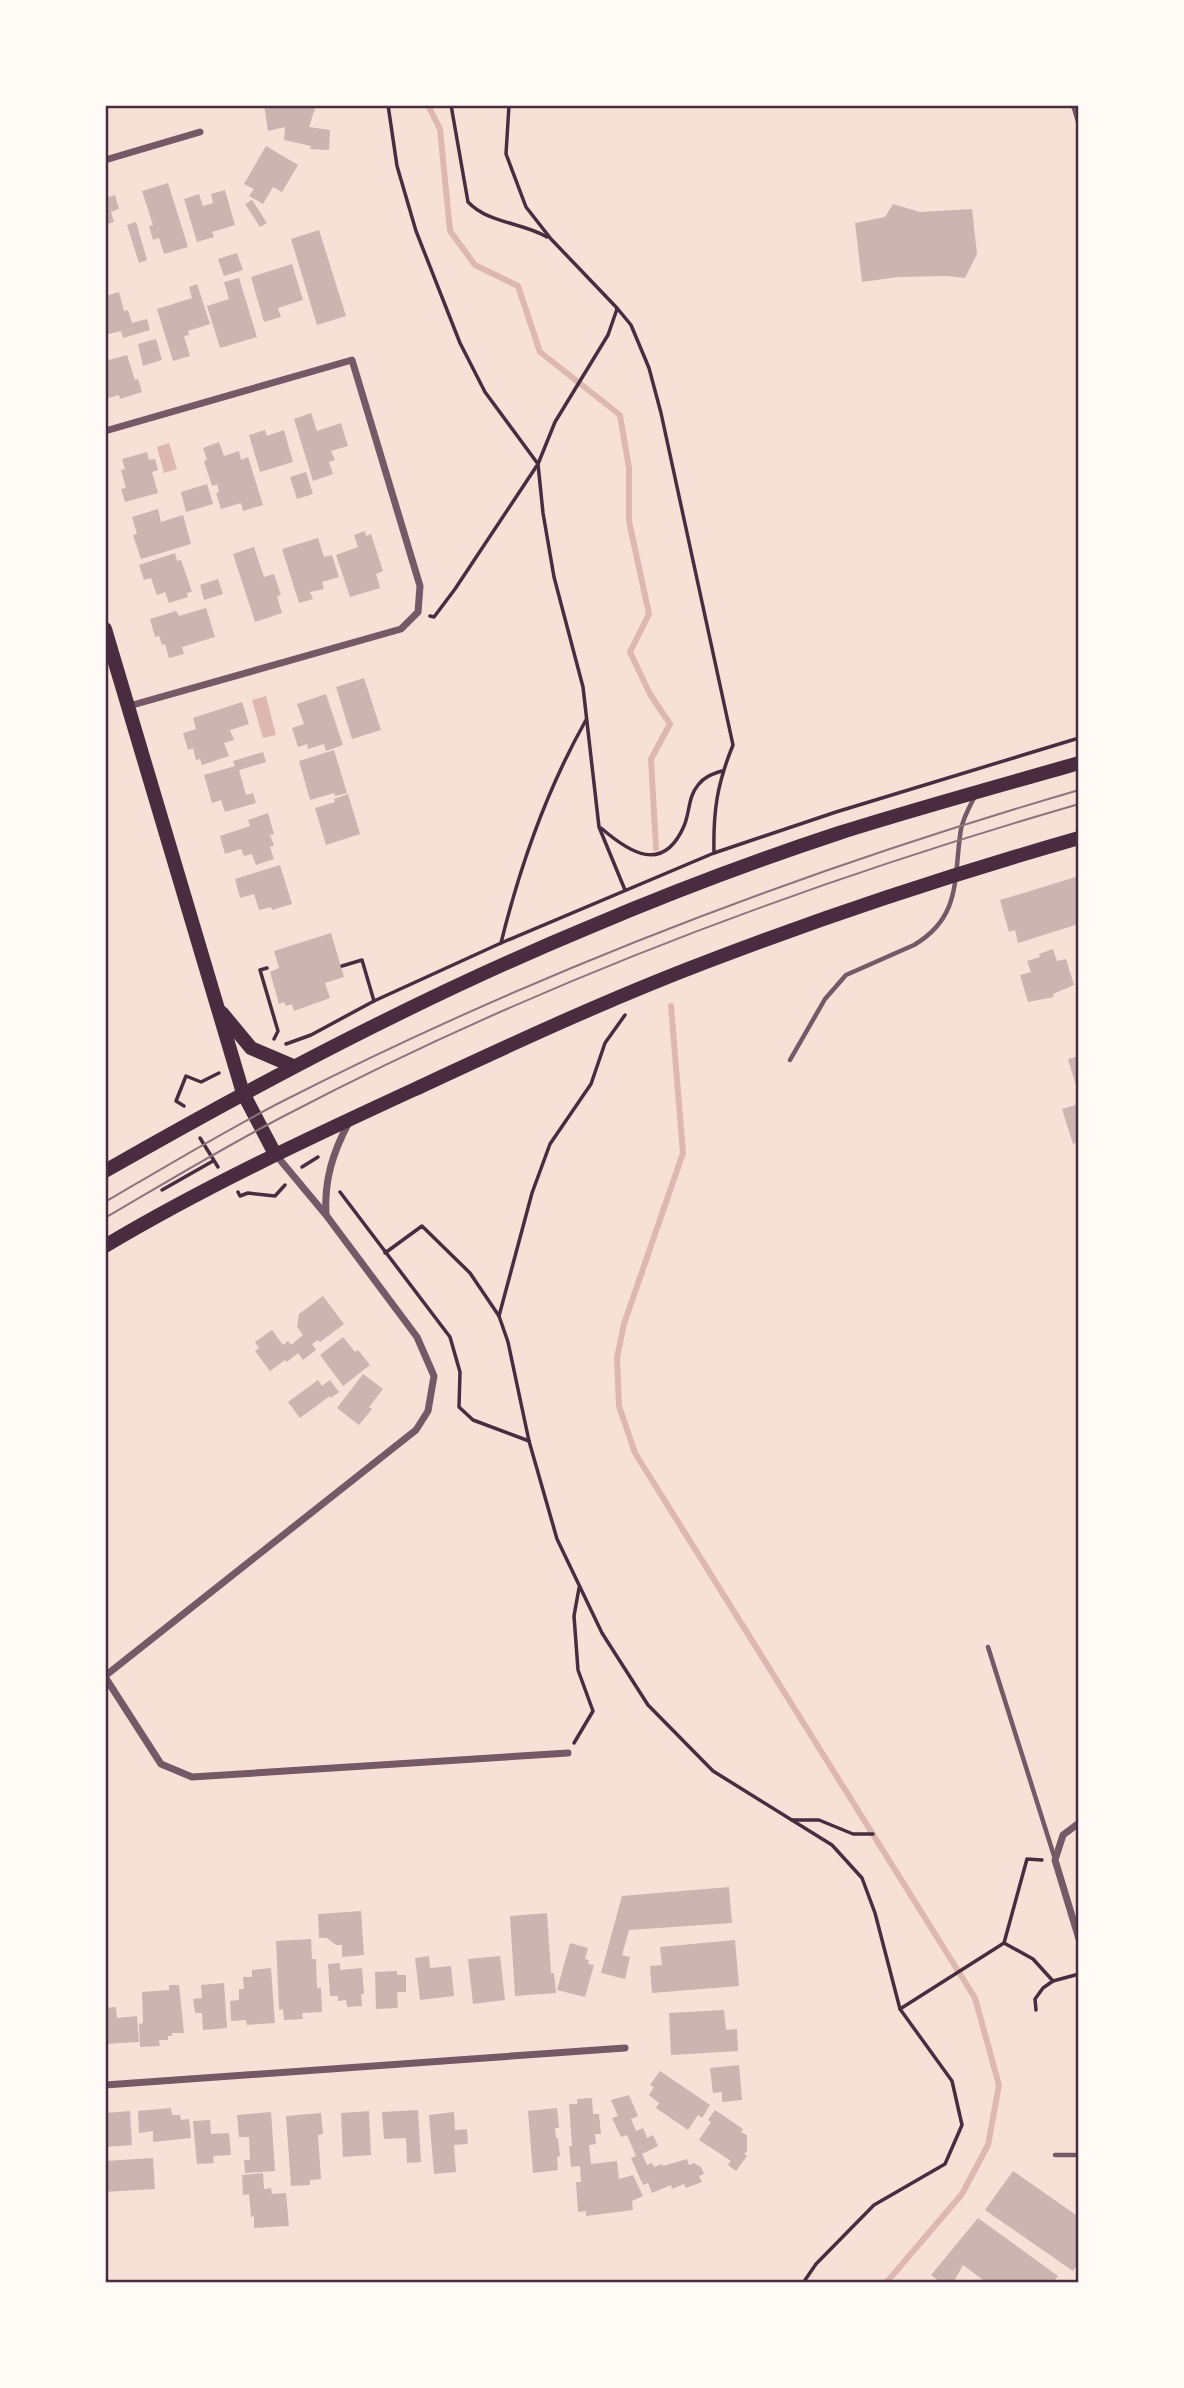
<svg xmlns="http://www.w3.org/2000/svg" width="1184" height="2388" font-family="Rubik,sans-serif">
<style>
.water{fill:#dcb8b0}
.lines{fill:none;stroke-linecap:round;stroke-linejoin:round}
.stream{stroke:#dcb8b0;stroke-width:6}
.building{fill:#ccb4b1}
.path{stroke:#4a2c40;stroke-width:3.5}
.service{stroke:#755966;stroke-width:4.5}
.minor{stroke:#755966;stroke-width:7}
.primary{stroke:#4a2c40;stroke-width:14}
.trunk{stroke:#4a2c40;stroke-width:14}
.tram{stroke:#8f747c;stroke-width:2}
.neatline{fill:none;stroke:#4a2c40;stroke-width:2.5}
</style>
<rect width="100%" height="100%" fill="#f7e1d7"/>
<g class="water">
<polygon points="169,443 177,469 164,473 157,447"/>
<polygon points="266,696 276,735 263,738 252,700"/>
</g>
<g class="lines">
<g class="stream">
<polyline points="428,105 440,129 450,231 475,265 518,286 540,352 620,415 629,468 629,521 649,614 630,652 650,694 670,724 651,759 656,848"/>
<polyline points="671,1006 683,1153 624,1324 617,1358 619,1406 635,1453 975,1998 999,2085 988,2145 962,2194 886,2283"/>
</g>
</g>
<g class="building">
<polygon points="264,105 316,105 309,127 330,130 329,150 310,149 311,146 284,140 285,127 268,131"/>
<polygon points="266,146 298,165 282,192 273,187 263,204 249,196 254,189 244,184"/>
<polygon points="168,183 188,247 164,254 159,238 153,240 149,226 153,225 142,191"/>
<polygon points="225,190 235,225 212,232 214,237 197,242 184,199 199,194 203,206 213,203 211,194"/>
<polygon points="115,195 119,209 111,212 114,222 105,225 105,198"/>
<polygon points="252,200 267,223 260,227 245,204"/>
<polygon points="893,204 920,212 972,209 977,254 965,278 947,276 898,277 862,282 855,223 885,217"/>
<polygon points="136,222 147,260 139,263 127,225"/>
<polygon points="319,230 346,316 317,325 291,239"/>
<polygon points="237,253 243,270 224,276 218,259"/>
<polygon points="292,264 303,300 278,308 281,317 264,322 251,277"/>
<polygon points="239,278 257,337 220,348 207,306 229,299 224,282"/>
<polygon points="197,284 210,324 188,331 189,335 184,336 190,356 173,361 157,309 192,298 189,287"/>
<polygon points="119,292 124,311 128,310 132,323 147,319 150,330 123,338 121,331 105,335 105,296"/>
<polygon points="156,339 162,360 143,366 138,344"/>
<polygon points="127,355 135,380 138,379 142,392 120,399 119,395 105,399 105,361"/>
<polygon points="311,413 317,431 341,423 348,446 331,451 335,460 329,462 333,474 313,481 294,419"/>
<polygon points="265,430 267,436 284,430 293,462 260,472 249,435"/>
<polygon points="219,442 224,456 239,451 241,460 248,457 263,505 243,511 241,503 221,509 216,493 219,492 217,484 212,486 204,461 207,460 203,448"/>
<polygon points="147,452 149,460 155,459 158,470 152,472 158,493 125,502 121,489 126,488 121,470 125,469 122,459"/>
<polygon points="306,472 313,494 297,499 290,477"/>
<polygon points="207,484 213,504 186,512 181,492"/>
<polygon points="158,509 161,522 183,515 191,544 141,559 133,535 137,534 132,517"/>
<polygon points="365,531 366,536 371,534 383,571 376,574 380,588 350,597 336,555 358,547 354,535"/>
<polygon points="318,538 324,557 332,555 339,577 322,582 324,589 310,592 313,599 299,603 282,549"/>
<polygon points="254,547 264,577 274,574 281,595 277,596 282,613 255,622 233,554"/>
<polygon points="175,553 177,561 181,560 192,592 187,593 188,597 169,603 165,592 157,595 151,578 144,580 139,565"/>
<polygon points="218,579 223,594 204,600 200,585"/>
<polygon points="206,608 215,637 182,647 184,654 169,658 165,644 162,645 159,636 155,637 150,619 176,611 179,616"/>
<polygon points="364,678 381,730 352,739 336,687"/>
<polygon points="326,694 343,745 326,751 324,744 308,749 307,744 298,747 292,728 304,724 297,704"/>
<polygon points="242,702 249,724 230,730 234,740 224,743 229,756 202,765 200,759 196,760 193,748 188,750 183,733 196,729 193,718"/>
<polygon points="334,750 347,793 335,796 334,793 310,800 299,761"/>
<polygon points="263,752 266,762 239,770 246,795 253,793 256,803 225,812 221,800 212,803 204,775 235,766 233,761"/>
<polygon points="348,794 360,834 326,845 315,808 335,802 334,799"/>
<polygon points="268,813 274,834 270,835 274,845 270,847 274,859 256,865 252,854 244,856 241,849 225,854 220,836 250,826 248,820"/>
<polygon points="280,865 292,904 272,910 271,907 259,910 254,894 240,898 235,879"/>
<polygon points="1079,876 1079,924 1018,943 1015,930 1009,932 1000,900"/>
<polygon points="331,933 344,977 325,983 330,998 294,1011 292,1004 286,1006 284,1002 279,1004 270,972 279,968 274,951"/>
<polygon points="1053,949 1057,961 1066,959 1074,985 1053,994 1054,997 1028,1002 1020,975 1031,972 1027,961 1040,957 1039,954"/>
<polygon points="1079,1056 1079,1088 1077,1089 1068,1059"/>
<polygon points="1079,1104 1079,1142 1073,1144 1062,1109"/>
<polygon points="323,1296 344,1324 320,1342 318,1340 312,1344 316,1350 303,1360 298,1353 287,1362 285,1360 270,1371 255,1351 259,1348 255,1342 272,1330 283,1345 288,1341 291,1345 303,1335 297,1327 299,1314"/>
<polygon points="343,1337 355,1352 358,1350 370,1365 343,1386 320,1355"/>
<polygon points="363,1374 383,1389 369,1407 372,1409 359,1425 337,1408"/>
<polygon points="318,1380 322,1386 330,1380 339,1392 331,1398 330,1396 300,1418 288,1402"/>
<polygon points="729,1887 732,1923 629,1930 622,1955 630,1957 625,1979 601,1973 622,1896"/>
<polygon points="361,1911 364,1955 342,1957 342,1945 336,1945 327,1938 319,1938 318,1914"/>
<polygon points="547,1913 551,1973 554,1973 556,1993 515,1996 510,1916"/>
<polygon points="311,1939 312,1959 316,1959 317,1988 321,1988 322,2012 302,2013 303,2019 284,2020 283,2009 279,2010 276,1941"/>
<polygon points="735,1940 739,1986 652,1993 650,1966 662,1965 660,1947"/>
<polygon points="570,1943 588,1948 585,1959 589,1960 588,1964 594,1965 585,1997 557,1990"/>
<polygon points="429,1956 430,1968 451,1966 454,1996 420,2000 415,1958"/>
<polygon points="500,1956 505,2000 473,2004 468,1959"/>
<polygon points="340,1963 340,1970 362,1968 364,1994 361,1994 362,2006 347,2007 346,2000 338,2001 338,1996 330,1996 328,1964"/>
<polygon points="271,1968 275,2023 247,2025 246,2020 231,2021 230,2001 239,2000 239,1989 244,1989 243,1977 252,1977 252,1970"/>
<polygon points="397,1971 397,1975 406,1975 406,1992 397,1992 398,2008 376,2009 375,1972"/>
<polygon points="224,1983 227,2028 203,2030 202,2013 195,2013 193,1999 202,1998 201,1985"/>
<polygon points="169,1985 179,1985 184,2033 172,2033 172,2036 168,2036 168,2040 159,2040 160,2046 140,2047 139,2024 143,2023 142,1992 169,1990"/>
<polygon points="116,2007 117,2018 137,2016 139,2042 105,2044 105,2008"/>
<polygon points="724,2010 726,2030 737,2029 738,2051 671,2055 669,2013"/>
<polygon points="739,2065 742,2100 722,2102 722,2092 713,2093 710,2068"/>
<polygon points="660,2071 710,2105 702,2118 698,2115 688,2130 656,2108 659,2103 649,2095 654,2087 650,2085"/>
<polygon points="629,2095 638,2116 631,2119 636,2131 643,2128 647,2138 653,2135 658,2146 642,2154 647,2165 652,2163 654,2167 662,2164 663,2166 687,2159 689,2165 694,2163 701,2167 704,2174 699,2176 702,2182 686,2188 684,2184 672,2189 671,2185 652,2193 648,2183 643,2185 631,2158 636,2156 627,2135 621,2137 612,2118 618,2116 611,2100"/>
<polygon points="592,2098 593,2114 599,2114 601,2134 595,2134 596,2144 589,2145 591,2164 617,2161 619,2179 633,2175 643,2196 632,2201 633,2210 586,2216 586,2211 578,2212 576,2182 581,2182 580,2166 571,2167 569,2146 572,2146 569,2104 577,2104 577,2099"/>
<polygon points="171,2108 172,2115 180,2115 181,2120 189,2119 191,2138 153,2142 153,2131 139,2133 138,2111"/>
<polygon points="557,2108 559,2128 555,2128 556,2138 558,2138 560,2156 557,2157 558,2170 533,2173 528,2111"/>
<polygon points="418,2110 421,2162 407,2163 406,2138 384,2139 382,2112"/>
<polygon points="715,2110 743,2129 741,2132 747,2135 747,2151 744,2154 747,2156 736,2171 728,2165 731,2161 699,2140 711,2122 708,2120"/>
<polygon points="130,2111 132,2145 105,2147 105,2113"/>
<polygon points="369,2111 371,2155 343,2157 341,2113"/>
<polygon points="271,2112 275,2171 245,2173 244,2160 250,2160 249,2137 239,2137 237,2115"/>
<polygon points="454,2112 455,2130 467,2129 468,2144 454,2145 456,2172 434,2174 429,2115"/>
<polygon points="321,2113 323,2134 318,2135 321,2179 310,2180 310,2185 291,2186 286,2116"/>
<polygon points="210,2120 211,2134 229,2133 231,2155 213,2156 214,2163 197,2164 193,2121"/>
<polygon points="153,2158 155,2189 105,2192 105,2161"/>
<polygon points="1013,2171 1079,2217 1079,2262 1073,2271 985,2210"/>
<polygon points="263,2173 264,2189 271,2188 272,2194 286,2193 289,2226 254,2228 254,2216 251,2217 249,2194 243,2195 242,2175"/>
<polygon points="978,2218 1058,2276 1053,2283 987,2283 963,2265 953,2283 941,2283 931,2275"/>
</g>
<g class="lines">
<g class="path">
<polyline points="388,105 397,166 416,231 460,343 485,392 538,464 543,513 554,577 583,687 599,827 625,890"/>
<path d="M451,105L468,202C489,224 522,222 547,237"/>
<path d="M509,105L506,154L526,207L551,239L617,308L631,325L649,368L661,413L733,745C717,784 713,812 714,853"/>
<polyline points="430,616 434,617 455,589 538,464 555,422 608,335 617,309"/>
<path d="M601,828C630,853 663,874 684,826C690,812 688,797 698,785C704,777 712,774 722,771"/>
<path d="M501,943C520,866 547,789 586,720"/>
<polyline points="342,966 362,960 374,1001"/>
<polyline points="267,968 260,970 278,1031 274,1039"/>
<polyline points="286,1044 311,1035 374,1001 501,943 714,853 836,812 1079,738"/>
<polyline points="184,1106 176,1101 186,1076 201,1082 219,1073"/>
<polyline points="200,1138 218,1167"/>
<polyline points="302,1167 318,1157"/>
<polyline points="162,1190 213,1161"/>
<polyline points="238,1192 240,1196 248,1193 275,1196 285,1185"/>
<polyline points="340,1192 450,1337 460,1372 459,1407 473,1420 529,1441"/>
<polyline points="385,1253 422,1226 470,1273 499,1316 508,1342 529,1441 557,1539 602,1633 648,1705 713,1771 832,1845 862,1878 875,1913 900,2009 952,2081 962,2125 945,2164 874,2205 816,2264 803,2283"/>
<polyline points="499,1316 532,1193 550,1144 591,1084 605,1043 625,1015"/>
<polyline points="574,1743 593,1711 578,1670 574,1616 579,1588"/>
<polyline points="792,1820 819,1820 853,1834 873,1834"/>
<polyline points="1004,1943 1033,1959 1053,1981 1079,1974"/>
<polyline points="900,2009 1004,1943 1027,1859 1042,1860"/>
<polyline points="1036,2010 1035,1999 1043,1988 1053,1981"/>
</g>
<g class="service">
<polyline points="1073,105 1079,125"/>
<path d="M790,1060L825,999L846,975L914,945C960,918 954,881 960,836C961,822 969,808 975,796"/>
<polyline points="988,1647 1055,1859"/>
<polyline points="1055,2155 1079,2155"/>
</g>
<g class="minor">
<polyline points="105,160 200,132"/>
<polyline points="105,431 352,360 420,586 418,612 401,629 129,706"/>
<path d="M326,1214C324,1180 333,1152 349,1122"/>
<polyline points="105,1676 416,1430 428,1411 434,1376 417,1337 326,1215 276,1155"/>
<polyline points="105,1677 161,1764 192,1777 568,1753"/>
<polyline points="1079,1823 1063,1835 1055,1860 1079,1939"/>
<polyline points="105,2085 625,2048"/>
</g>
<g class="primary">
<polyline points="105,629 243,1093"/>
<polyline points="222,1013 251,1048 293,1066"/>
</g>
<g class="trunk">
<polyline points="243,1093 275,1154"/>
<path d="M105,1171C261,1082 419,998 585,929C667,894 754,861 839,833C918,808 999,786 1079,763"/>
<path d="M105,1246C204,1187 309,1138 413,1090C510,1045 606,1000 706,962C828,915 953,874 1079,838"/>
</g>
<g class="tram">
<path d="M105,1202C163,1168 221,1133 281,1102C536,972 804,870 1079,790"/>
<path d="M105,1218C165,1183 224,1147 286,1115C538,983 806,883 1079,804"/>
</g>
</g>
<rect width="1184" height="2388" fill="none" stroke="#fffaf5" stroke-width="214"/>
<rect x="107" y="107" width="970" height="2174" class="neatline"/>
</svg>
